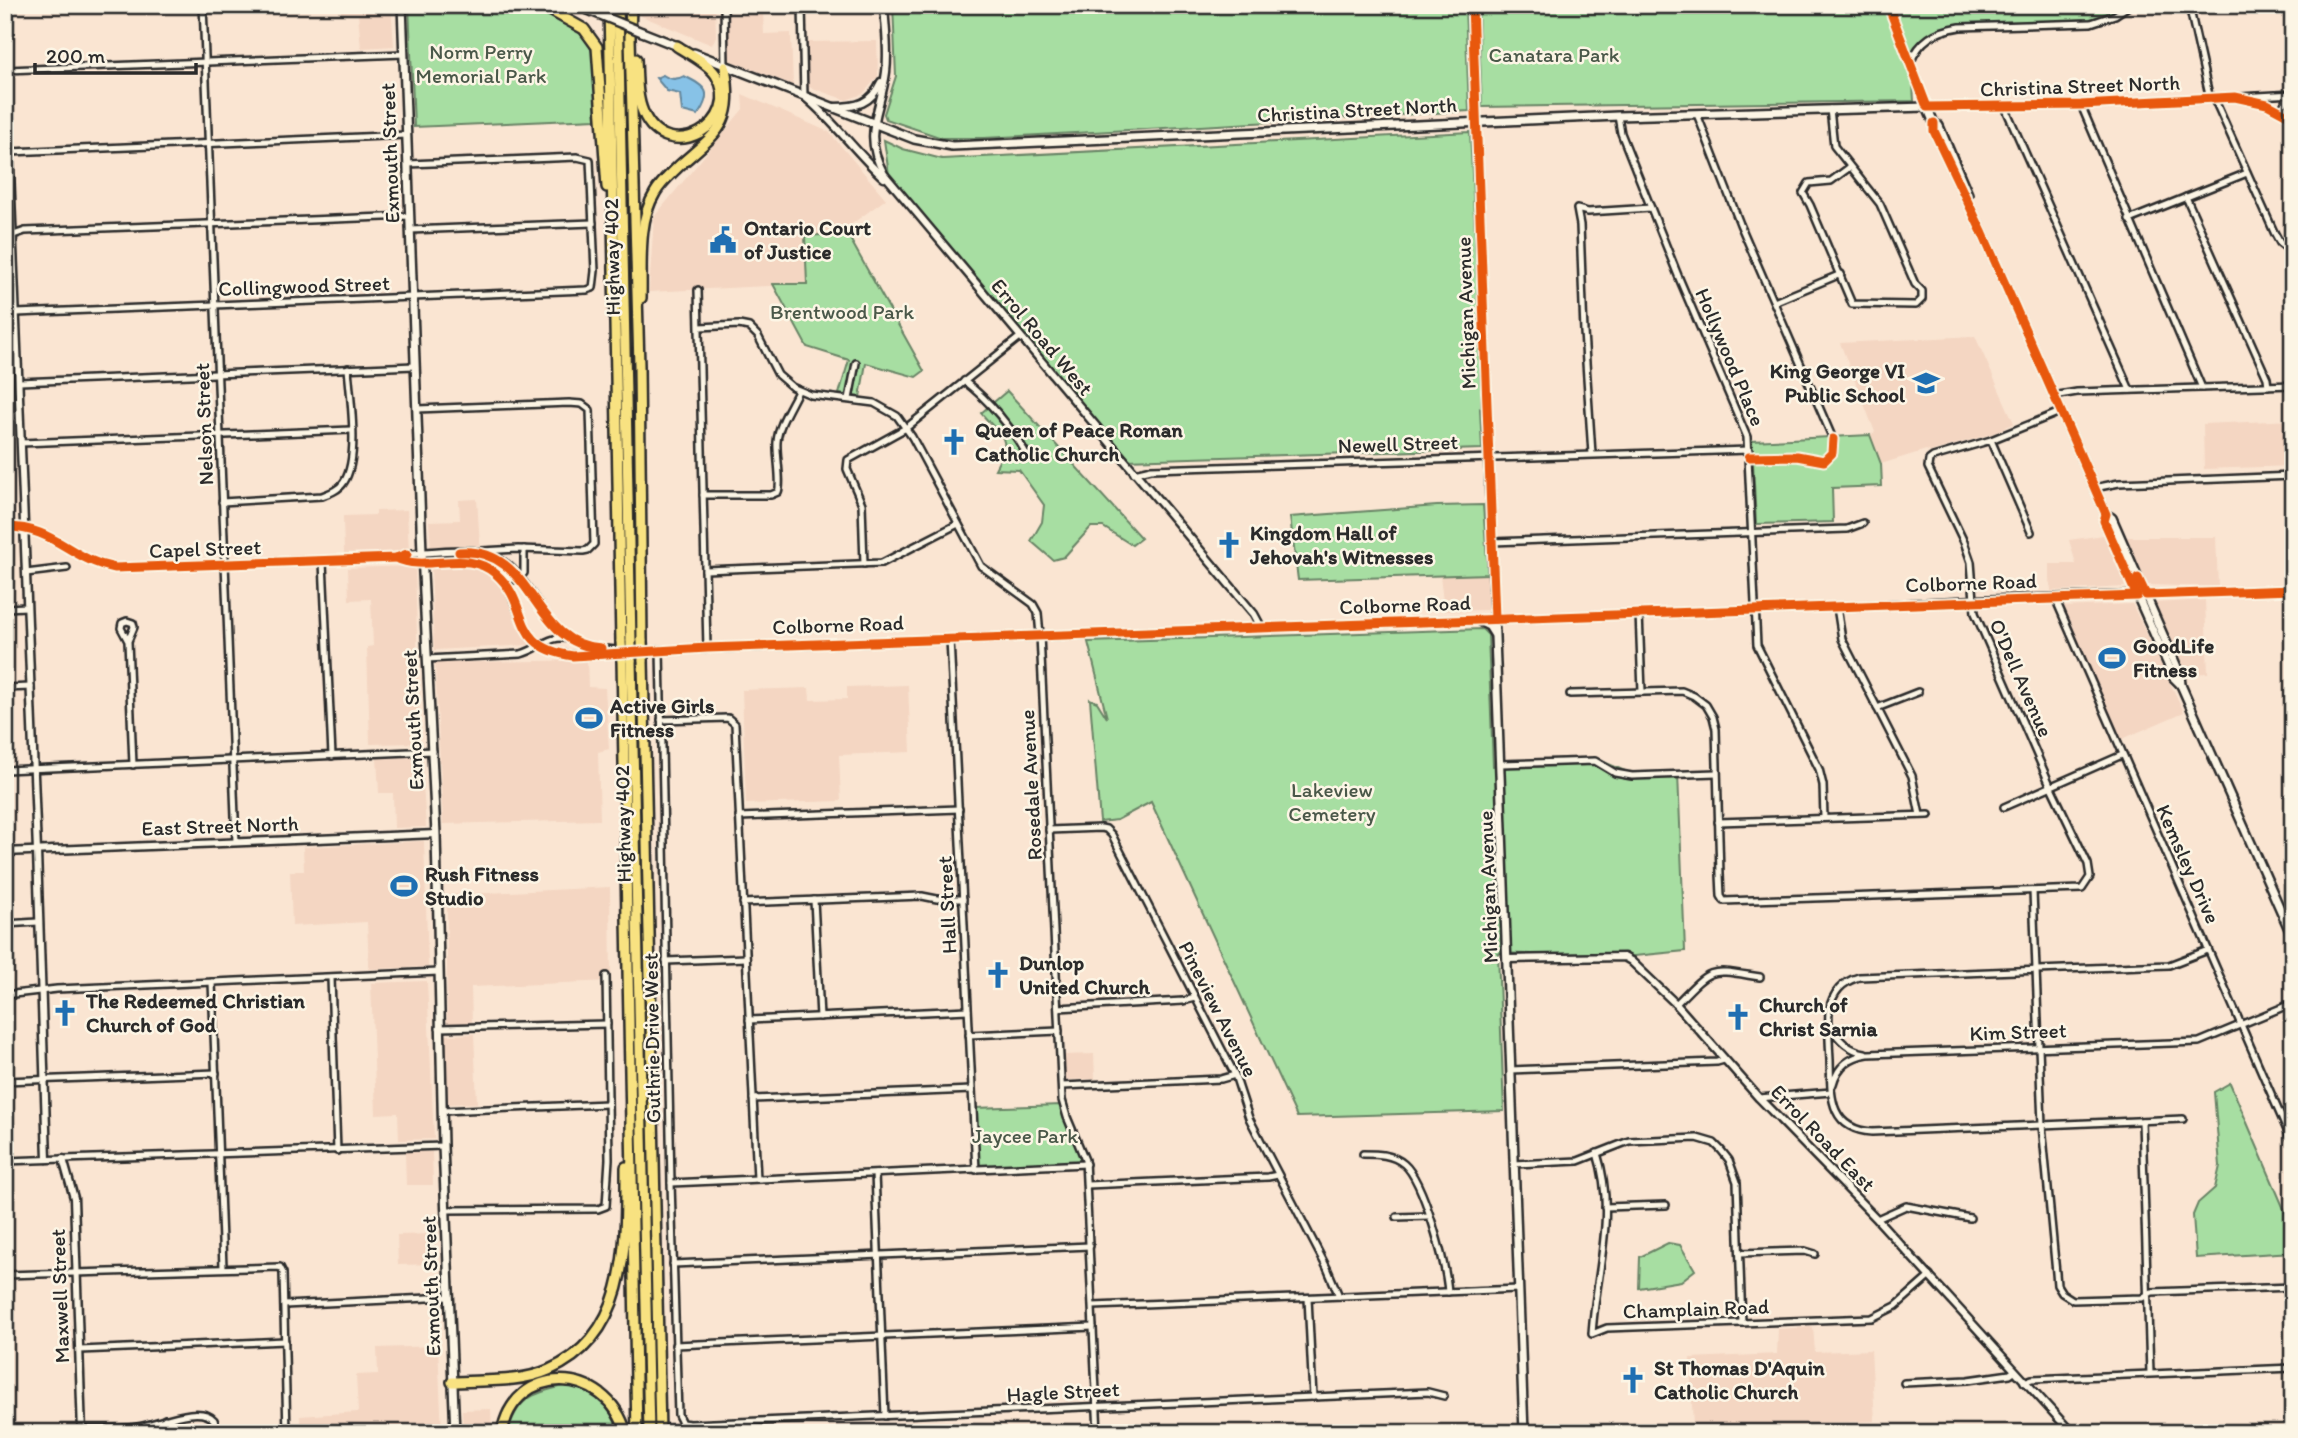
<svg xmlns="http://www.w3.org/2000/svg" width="2298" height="1438" font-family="Itim,sans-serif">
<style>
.built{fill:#f4d6c2}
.green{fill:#a7dea2;stroke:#698466;stroke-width:2}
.water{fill:#87c2e7;stroke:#62869c;stroke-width:2}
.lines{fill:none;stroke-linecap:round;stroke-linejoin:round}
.minor-casing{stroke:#2b2b2b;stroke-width:10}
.tertiary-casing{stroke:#2b2b2b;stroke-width:11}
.secondary-casing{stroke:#2b2b2b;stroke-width:12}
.motorway-casing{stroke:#2b2b2b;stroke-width:14}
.minor{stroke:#fcf5e5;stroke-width:5}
.tertiary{stroke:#fcf5e5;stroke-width:6}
.secondary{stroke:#fcf5e5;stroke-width:7}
.motorway{stroke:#f8e281;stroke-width:9}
.secondary-bridge-casing{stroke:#2b2b2b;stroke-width:12;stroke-linecap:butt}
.motorway-bridge-casing{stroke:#2b2b2b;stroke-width:14;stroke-linecap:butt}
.secondary-bridge{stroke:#fcf5e5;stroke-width:7}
.motorway-bridge{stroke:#f8e281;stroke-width:9}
.cycleway-casing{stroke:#fcf5e5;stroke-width:13}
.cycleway{stroke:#e8590c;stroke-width:9}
.labels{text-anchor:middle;stroke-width:5;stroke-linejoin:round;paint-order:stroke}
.park-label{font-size:21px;fill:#4a5849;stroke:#fcf5e5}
.street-label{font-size:21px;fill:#2b2b2b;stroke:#fcf5e5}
.poi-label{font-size:21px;font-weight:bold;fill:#2b2b2b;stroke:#fcf5e5;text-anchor:start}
</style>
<rect width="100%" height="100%" fill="#fae5d2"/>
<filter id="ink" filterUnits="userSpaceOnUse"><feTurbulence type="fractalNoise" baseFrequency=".0143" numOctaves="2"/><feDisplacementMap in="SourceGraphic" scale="14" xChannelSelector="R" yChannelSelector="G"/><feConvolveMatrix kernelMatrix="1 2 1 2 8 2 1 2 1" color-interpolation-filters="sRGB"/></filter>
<g filter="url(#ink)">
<g class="built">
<polygon points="341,5 391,5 394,46 361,48 358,14 341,13"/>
<polygon points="639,5 715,5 716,36 712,45 639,15"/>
<polygon points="763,13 764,34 791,33 793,85 729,60 727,15"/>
<polygon points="877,41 878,76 863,94 846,100 806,86 806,42"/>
<polygon points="742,94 829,132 886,199 838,234 808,284 649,292 654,217 743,109"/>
<polygon points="1975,336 2014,423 1994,433 1930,452 1926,450 1881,464 1870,435 1875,432 1840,343"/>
<polygon points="2293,420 2293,466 2204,469 2203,424"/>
<polygon points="477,499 480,545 431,548 429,521 460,520 459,500"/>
<polygon points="407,510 409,551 344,553 343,516 376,515 376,511"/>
<polygon points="2104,535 2125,587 2051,591 2049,564 2076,564 2069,540"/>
<polygon points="2126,537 2216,537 2218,587 2148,585"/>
<polygon points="443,564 477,568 498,583 508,599 517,627 530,645 434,650 431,568"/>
<polygon points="415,566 420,743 370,744 367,647 373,646 371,599 349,600 348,568"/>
<polygon points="1488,574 1487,610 1444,611 1440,575"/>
<polygon points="2205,600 2208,673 2187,674 2155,603"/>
<polygon points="2132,604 2184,712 2120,740 2063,607"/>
<polygon points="587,660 588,687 605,688 609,749 598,752 600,820 443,824 435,663"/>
<polygon points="908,685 911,752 839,755 841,801 746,804 742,690 809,688 810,700 847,699 847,687"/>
<polygon points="421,757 426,827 394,828 393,793 379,793 377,758"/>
<polygon points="424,841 428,967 369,969 367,922 292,926 290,871 304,871 303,847"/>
<polygon points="610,887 611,981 471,987 472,1023 447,1024 447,895"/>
<polygon points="427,981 434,1139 399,1140 398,1113 376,1114 371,983"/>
<polygon points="474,1034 477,1103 448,1104 445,1035"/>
<polygon points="1094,1054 1095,1079 1065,1080 1064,1055"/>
<polygon points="405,1152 432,1152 433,1185 406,1185"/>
<polygon points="435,1234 436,1264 398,1265 397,1235"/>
<polygon points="1813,1327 1815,1352 1871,1350 1875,1421 1693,1427 1690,1358 1777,1354 1778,1329"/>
<polygon points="438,1346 442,1433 301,1433 300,1416 358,1412 356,1375 378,1374 377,1348"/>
<polygon points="491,1409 492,1433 463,1433 462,1410"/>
</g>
<g class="green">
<polygon points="409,5 530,5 575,28 589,43 594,58 596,119 414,127"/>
<polygon points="893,5 1465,5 1469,111 984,138 942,138 886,119 884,114 896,76"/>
<path d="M1478,5H2130L2102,18L1960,28C1912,37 1911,58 1914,101L1482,107Z"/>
<polygon points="1470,132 1483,411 1480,409 1482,449 1125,460 1018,334 889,175 884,140 903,149 942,159"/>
<polygon points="844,228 924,371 916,377 866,363 860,397 839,394 849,360 807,347 773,284 807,284 805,236 838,234"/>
<path d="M1007,391L1141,538L1132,545L1103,527H1091L1064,557L1053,560L1031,541L1042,522L1044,505L1019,470L995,469C1013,436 1003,439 981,413Z"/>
<polygon points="1870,435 1881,464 1882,486 1832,488 1833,522 1756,524 1752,441"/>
<polygon points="1483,505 1488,574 1298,580 1290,517 1437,506"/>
<polygon points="1482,629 1488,635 1493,766 1582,761 1604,762 1632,774 1678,773 1685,951 1624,957 1498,953 1504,1111 1297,1117 1151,802 1117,820 1100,822 1090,699 1097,702 1107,718 1088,642"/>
<polygon points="2230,1083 2293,1230 2293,1252 2196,1258 2193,1215 2198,1203 2215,1188 2220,1166 2214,1092"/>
<polygon points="1062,1105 1084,1163 978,1169 975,1108"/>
<polygon points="1668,1243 1680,1245 1695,1270 1681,1281 1639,1288 1640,1257"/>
<path d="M564,1386C602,1389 604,1402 621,1433H508C516,1399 532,1393 564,1386Z"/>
</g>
<path class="water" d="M663,75C670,80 677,80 684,76C707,87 713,92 698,115L682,111L680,94L667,91L656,78Z"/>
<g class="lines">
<defs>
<g id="minor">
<polyline points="203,5 236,842"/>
<polyline points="724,5 725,67"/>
<polyline points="802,5 804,97"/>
<polyline points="1888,5 1927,107"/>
<polyline points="2189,5 2209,95 2217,105 2274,232 2280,243 2293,253"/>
<path d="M1910,64C1919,40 1935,31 1960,27L2091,23L2115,15L2130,5"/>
<polyline points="7,70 404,54"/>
<polyline points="2240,97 2293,94"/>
<polyline points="2081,105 2202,388"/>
<polyline points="2005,107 2130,390"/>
<polyline points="1830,109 1834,146 1880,204 1915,284 1922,291 1922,299 1916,305 1852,304 1810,205 1803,193 1809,183 1831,181 1850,167"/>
<polyline points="2281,110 2290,93"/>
<polyline points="2286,113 2293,100"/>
<polyline points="1697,114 1740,224 1833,439"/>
<polyline points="1618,116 1621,133 1679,278 1747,437 1757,645 1819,769 1823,785 1824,818"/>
<polyline points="10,152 407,135"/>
<polyline points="2186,197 2267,378 2268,386"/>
<polyline points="2129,220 2247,173"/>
<polyline points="410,230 593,223"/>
<polyline points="5,238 25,231 410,216"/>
<polyline points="698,290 707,648"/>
<polyline points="1774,302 1841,274"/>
<polyline points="16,313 587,290 593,288 595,271 590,160 577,157 408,164"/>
<polyline points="700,327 739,325 749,327 758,336 778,375 792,387 811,395 874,403 897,416 912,437 981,566 1033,604 1038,613 1040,635 1062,1100 1067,1117 1085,1160 1098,1433"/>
<path d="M964,381C989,400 1012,428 1027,455"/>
<polyline points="19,382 415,366"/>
<polyline points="2053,396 2077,392 2293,385"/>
<polyline points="849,399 856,363"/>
<polyline points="417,409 569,403 582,404 590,410 594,544 588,550 583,551 518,549 482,551"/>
<polyline points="1991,440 2031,532"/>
<polyline points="21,443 351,430"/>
<polyline points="1592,454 1584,332 1580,225 1577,209 1588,212 1651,208"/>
<polyline points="1134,473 1151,469 1749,450"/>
<polyline points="2094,488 2119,483 2293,476"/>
<path d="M703,495H771L778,492C782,483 776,455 777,442C778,425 791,406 798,391"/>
<path d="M222,502L322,496C330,493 339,490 344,482C360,458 350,397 348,368"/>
<polyline points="1492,542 1847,529 1863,523"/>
<polyline points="323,562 332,756"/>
<path d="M478,563C500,565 502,578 516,580L524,573V549"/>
<polyline points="864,564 862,504 847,469 848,460 906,428 1020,337"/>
<polyline points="705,570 882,563 958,524"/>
<polyline points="26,573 67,568"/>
<polyline points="2055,598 2293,1144"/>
<polyline points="1837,607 1842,639 1912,776 1920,815"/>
<polyline points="5,608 27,607"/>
<polyline points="1639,613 1642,692"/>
<polyline points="950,639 976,1170"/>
<polyline points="128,641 121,628 122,623 127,621 133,623 134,627 128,641 133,765"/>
<polyline points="660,650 671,1183 678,1415 682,1423 690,1424 1428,1392 1444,1396"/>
<path d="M427,659L521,654C540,649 549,634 570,639"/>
<polyline points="5,688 31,687"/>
<polyline points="1570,694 1682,691 1694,696 1706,705 1713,717 1716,729 1720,874 1721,896 1724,901 2082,889 2090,877 2088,864 2051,787 1975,613 1971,562 1964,542 1928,467 1929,460 1933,457 1991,440 2060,412"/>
<polyline points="1877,708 1918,692"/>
<polyline points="661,720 728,718 735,724 757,1179"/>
<polyline points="1501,764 1595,761 1615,773 1632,776 1716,773"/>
<polyline points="5,770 433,751"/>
<polyline points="2004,807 2122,755"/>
<polyline points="739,817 959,809"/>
<polyline points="1718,822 1929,815"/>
<polyline points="1049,830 1101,828 1106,829 1112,835 1235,1075 1249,1118 1327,1268 1339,1296"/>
<polyline points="2033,891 2042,1125 2056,1273 2057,1285 2062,1293 2073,1300 2142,1298 2152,1292 2293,1287"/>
<polyline points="814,900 820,1017"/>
<polyline points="743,903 922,896 937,899 963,899"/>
<polyline points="5,924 38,922"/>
<polyline points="666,961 746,958"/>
<polyline points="331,978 337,1151"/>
<polyline points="212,982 223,1267"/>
<polyline points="5,995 57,989 439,972"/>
<path d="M1676,1004C1713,966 1708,969 1760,977"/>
<polyline points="1058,1008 1183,1001 1195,998"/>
<polyline points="749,1020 968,1010"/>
<path d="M1830,1025C1838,1040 1848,1050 1865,1053"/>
<polyline points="439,1028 607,1024"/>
<polyline points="969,1035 1059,1031"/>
<polyline points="1511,1070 1717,1062 1724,1060"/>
<polyline points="5,1081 216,1073"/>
<path d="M1833,1084C1838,1065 1850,1057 1868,1054L2199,1042L2293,1003"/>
<polyline points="1062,1086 1221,1079 1235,1075"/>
<polyline points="1759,1098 1831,1092"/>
<polyline points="753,1099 972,1090"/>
<polyline points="442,1111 608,1104"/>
<path d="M2183,1119L1872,1132C1828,1129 1831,1094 1830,1060C1829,1043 1828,1027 1829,1010C1833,992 1842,982 1859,977L2169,965L2208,950"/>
<polyline points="2142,1121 2150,1373"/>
<path d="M1597,1153C1617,1217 1596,1270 1592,1334L1607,1328L1872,1318L1896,1306L1930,1276"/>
<path d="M1363,1154C1378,1154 1392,1154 1404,1164C1424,1181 1446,1265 1448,1292"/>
<polyline points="5,1161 443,1146"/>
<polyline points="1514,1164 1578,1161 1629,1141 1697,1138 1714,1143 1721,1150 1729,1160 1737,1182 1742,1323"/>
<polyline points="875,1174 885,1416"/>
<polyline points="671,1183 1086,1164"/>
<polyline points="1087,1185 1268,1177 1278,1175"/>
<polyline points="1605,1207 1666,1205"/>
<polyline points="446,1210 598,1209 606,1206 609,1159 606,976"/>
<polyline points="1397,1217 1429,1216"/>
<polyline points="1877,1219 1906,1206 1970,1218"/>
<polyline points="1740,1253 1805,1251 1815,1254"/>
<polyline points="673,1264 1090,1246"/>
<polyline points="5,1275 280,1267 283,1273 287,1433"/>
<polyline points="1308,1298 1313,1397"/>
<polyline points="284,1305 449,1297"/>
<polyline points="1093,1306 1519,1289"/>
<polyline points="675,1345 1093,1327"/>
<polyline points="80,1350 285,1341"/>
<polyline points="2024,1382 2032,1379 2293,1368"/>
<polyline points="1904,1383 1968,1380 2010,1374 2014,1371"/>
<polyline points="165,1419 167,1433"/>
<path d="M82,1429C100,1429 118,1430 137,1427C156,1425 199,1403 214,1420L218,1433"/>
</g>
<g id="tertiary">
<path d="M884,5C885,27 889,50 886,72C881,112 861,133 884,174L1254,614L1261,627"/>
<polyline points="5,44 37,851 47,1159"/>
<path d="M806,98C835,122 856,153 884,178"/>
<path d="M834,107C857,107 871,104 881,82"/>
<polyline points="1927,107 2081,105 2235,97 2267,104 2293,118"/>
<path d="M5,527C54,526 70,560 115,568L396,558L406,554C429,553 470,546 491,555C534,573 537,629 585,646C603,652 625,650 644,651"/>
<path d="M396,558C423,571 457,553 486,567C528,587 507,644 564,654C583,658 603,654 623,652"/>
<polyline points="640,651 1837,607 1974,600 2293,590"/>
<polyline points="5,852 436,834"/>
<polyline points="1508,959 1624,957 1631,961 1676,1004 1759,1098 1877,1219 2072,1433"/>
<polyline points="63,1159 74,1198 82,1433"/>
</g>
<g id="secondary">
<polyline points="402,5 422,553 436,834 443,1146 455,1433"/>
<polyline points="576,5 593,12"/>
<polyline points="1472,5 1524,1433"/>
<polyline points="642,32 680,47"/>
<polyline points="694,53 914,139 952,146 1618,116 1927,107 1934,123 1934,131 1983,234 2106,514 2104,521 2174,678 2181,685 2293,938"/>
<polyline points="1934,123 1939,126 1968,194"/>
<polyline points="2106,514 2112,518 2180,674 2181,685"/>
<polyline points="1477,620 1489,626 1494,634"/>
</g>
<g id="motorway">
<polyline points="541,5 584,29 597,47 607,187"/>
<polyline points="609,5 621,642"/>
<polyline points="618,5 631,642"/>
<polyline points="631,5 630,38 639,366 642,641"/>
<path d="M636,59C637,76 636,96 643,112C667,169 746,122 716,75C708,63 689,54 677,46"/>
<path d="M641,298C642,265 637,222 655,193C661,182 671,174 680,165C720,130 734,124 725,67"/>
<polyline points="622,660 637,1433"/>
<polyline points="631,660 649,1433"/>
<polyline points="643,660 660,1433"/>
<path d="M452,1382C483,1380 520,1383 549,1370C630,1335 626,1242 626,1167"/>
<path d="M502,1433C514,1362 607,1364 626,1433"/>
</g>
</defs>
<use href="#minor" class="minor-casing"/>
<use href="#tertiary" class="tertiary-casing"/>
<use href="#secondary" class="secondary-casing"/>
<use href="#motorway" class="motorway-casing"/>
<use href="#minor" class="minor"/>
<use href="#tertiary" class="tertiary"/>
<use href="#secondary" class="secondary"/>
<use href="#motorway" class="motorway"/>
<defs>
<polyline id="secondary-bridge" points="593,12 642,32"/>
<g id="motorway-bridge">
<polyline points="642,641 643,660"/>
<polyline points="621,642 622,660"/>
<polyline points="631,642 631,660"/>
</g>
</defs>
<use href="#secondary-bridge" class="secondary-bridge-casing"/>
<use href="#motorway-bridge" class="motorway-bridge-casing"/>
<use href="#secondary-bridge" class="secondary-bridge"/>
<use href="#motorway-bridge" class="motorway-bridge"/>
<defs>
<g id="cycleway">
<polyline points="1472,5 1495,619"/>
<polyline points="1888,5 1927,107 2081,105 2235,97 2267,104 2293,118"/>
<polyline points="1749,457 1797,456 1824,461 1832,453 1833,439"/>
<path d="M5,527C54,526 70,560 115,568L396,558L407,554"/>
<path d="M459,552C536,546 530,645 601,648"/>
<path d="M396,558C427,573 467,548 496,574C532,605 508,647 573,656L707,648L2137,596L2104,521L2106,514L1983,234L1934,131V123"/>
<polyline points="2138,578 2146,595 2293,590"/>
</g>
</defs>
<use href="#cycleway" class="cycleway-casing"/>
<use href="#cycleway" class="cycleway"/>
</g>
</g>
<defs>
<symbol id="civic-bare" viewBox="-9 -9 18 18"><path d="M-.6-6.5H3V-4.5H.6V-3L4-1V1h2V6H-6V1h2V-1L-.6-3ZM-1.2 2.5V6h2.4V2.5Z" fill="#1f6fb2" stroke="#fcf5e5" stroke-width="2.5" paint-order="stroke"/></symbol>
<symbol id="school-bare" viewBox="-9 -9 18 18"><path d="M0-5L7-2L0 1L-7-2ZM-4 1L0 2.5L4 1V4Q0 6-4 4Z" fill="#1f6fb2" stroke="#fcf5e5" stroke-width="2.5" paint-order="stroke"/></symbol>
<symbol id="church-bare" viewBox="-9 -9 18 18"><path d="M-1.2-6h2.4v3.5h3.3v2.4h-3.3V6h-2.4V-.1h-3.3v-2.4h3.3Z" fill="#1f6fb2" stroke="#fcf5e5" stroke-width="2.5" paint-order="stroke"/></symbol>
<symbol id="stadium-bare" viewBox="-9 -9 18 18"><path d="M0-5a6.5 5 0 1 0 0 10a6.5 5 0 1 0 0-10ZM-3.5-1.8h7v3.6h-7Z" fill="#1f6fb2" stroke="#fcf5e5" stroke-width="2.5" paint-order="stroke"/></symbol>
</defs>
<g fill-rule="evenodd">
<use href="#civic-bare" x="704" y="221" width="38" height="38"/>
<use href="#school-bare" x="1907" y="364" width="38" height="38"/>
<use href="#church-bare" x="935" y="423" width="38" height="38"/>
<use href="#church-bare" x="1210" y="526" width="38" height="38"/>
<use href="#stadium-bare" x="2093" y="639" width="38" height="38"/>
<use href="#stadium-bare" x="570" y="699" width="38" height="38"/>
<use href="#stadium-bare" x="385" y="867" width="38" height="38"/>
<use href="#church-bare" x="979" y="956" width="38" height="38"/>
<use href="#church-bare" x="46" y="994" width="38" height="38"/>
<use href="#church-bare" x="1719" y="998" width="38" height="38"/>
<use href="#church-bare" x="1614" y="1361" width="38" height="38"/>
</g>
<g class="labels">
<g class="park-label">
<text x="481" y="59">Norm Perry<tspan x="481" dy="24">Memorial Park</tspan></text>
<text x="1554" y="62">Canatara Park</text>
<text x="842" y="319">Brentwood Park</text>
<text x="1332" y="797">Lakeview<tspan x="1332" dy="24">Cemetery</tspan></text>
<text x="1025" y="1143">Jaycee Park</text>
</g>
<g class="street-label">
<text transform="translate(2080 86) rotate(-2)" y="7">Christina Street North</text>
<text transform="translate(1357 110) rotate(-3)" y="7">Christina Street North</text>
<text transform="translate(390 153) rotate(-92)" y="7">Exmouth Street</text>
<text transform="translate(612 257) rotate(-91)" y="7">Highway 402</text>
<text transform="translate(304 286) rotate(-2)" y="7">Collingwood Street</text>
<text transform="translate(1466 313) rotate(-92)" y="7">Michigan Avenue</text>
<text transform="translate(1042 337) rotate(50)" y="7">Errol Road West</text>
<text transform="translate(1730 357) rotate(67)" y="7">Hollywood Place</text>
<text transform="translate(204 424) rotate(-92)" y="7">Nelson Street</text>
<text transform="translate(1398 444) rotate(-2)" y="7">Newell Street</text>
<text transform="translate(205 549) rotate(-2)" y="7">Capel Street</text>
<text transform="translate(1971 583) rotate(-2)" y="7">Colborne Road</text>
<text transform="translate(1405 605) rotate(-2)" y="7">Colborne Road</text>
<text transform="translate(838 625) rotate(-2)" y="7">Colborne Road</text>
<text transform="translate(2021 678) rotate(66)" y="7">O'Dell Avenue</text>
<text transform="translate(413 720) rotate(-93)" y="7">Exmouth Street</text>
<text transform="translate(1031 785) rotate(-93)" y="7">Rosedale Avenue</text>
<text transform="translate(623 824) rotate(-91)" y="7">Highway 402</text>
<text transform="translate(220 826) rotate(-2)" y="7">East Street North</text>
<text transform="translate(2188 864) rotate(66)" y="7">Kemsley Drive</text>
<text transform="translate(1488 887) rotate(-92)" y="7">Michigan Avenue</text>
<text transform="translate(947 905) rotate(-93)" y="7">Hall Street</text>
<text transform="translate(1218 1009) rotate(63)" y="7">Pineview Avenue</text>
<text transform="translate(2018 1032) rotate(-2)" y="7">Kim Street</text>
<text transform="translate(652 1038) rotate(-91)" y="7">Guthrie Drive West</text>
<text transform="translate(1823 1138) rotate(46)" y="7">Errol Road East</text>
<text transform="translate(431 1286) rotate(-92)" y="7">Exmouth Street</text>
<text transform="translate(60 1296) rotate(-92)" y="7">Maxwell Street</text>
<text transform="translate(1696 1309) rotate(-2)" y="7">Champlain Road</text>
<text transform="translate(1063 1392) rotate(-3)" y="7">Hagle Street</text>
</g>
<g class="poi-label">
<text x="744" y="235">Ontario Court<tspan x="744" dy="24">of Justice</tspan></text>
<text x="1905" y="378" text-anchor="end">King George VI<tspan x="1905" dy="24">Public School</tspan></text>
<text x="975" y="437">Queen of Peace Roman<tspan x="975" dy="24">Catholic Church</tspan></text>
<text x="1250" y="540">Kingdom Hall of<tspan x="1250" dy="24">Jehovah's Witnesses</tspan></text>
<text x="2133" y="653">GoodLife<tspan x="2133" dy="24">Fitness</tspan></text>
<text x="610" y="713">Active Girls<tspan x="610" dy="24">Fitness</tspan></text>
<text x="425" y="881">Rush Fitness<tspan x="425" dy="24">Studio</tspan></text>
<text x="1019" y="970">Dunlop<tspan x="1019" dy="24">United Church</tspan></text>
<text x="86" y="1008">The Redeemed Christian<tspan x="86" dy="24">Church of God</tspan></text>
<text x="1759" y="1012">Church of<tspan x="1759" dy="24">Christ Sarnia</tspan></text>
<text x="1654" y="1375">St Thomas D'Aquin<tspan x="1654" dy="24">Catholic Church</tspan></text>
</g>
</g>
<rect width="2298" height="1438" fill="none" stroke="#fcf5e5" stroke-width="28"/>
<rect x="14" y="14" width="2270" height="1410" fill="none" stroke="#2b2b2b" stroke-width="2.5" filter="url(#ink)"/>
<path d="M35 63v10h161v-10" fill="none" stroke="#2b2b2b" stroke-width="3.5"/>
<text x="46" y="63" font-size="21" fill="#2b2b2b" stroke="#fcf5e5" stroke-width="5" paint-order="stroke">200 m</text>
</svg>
